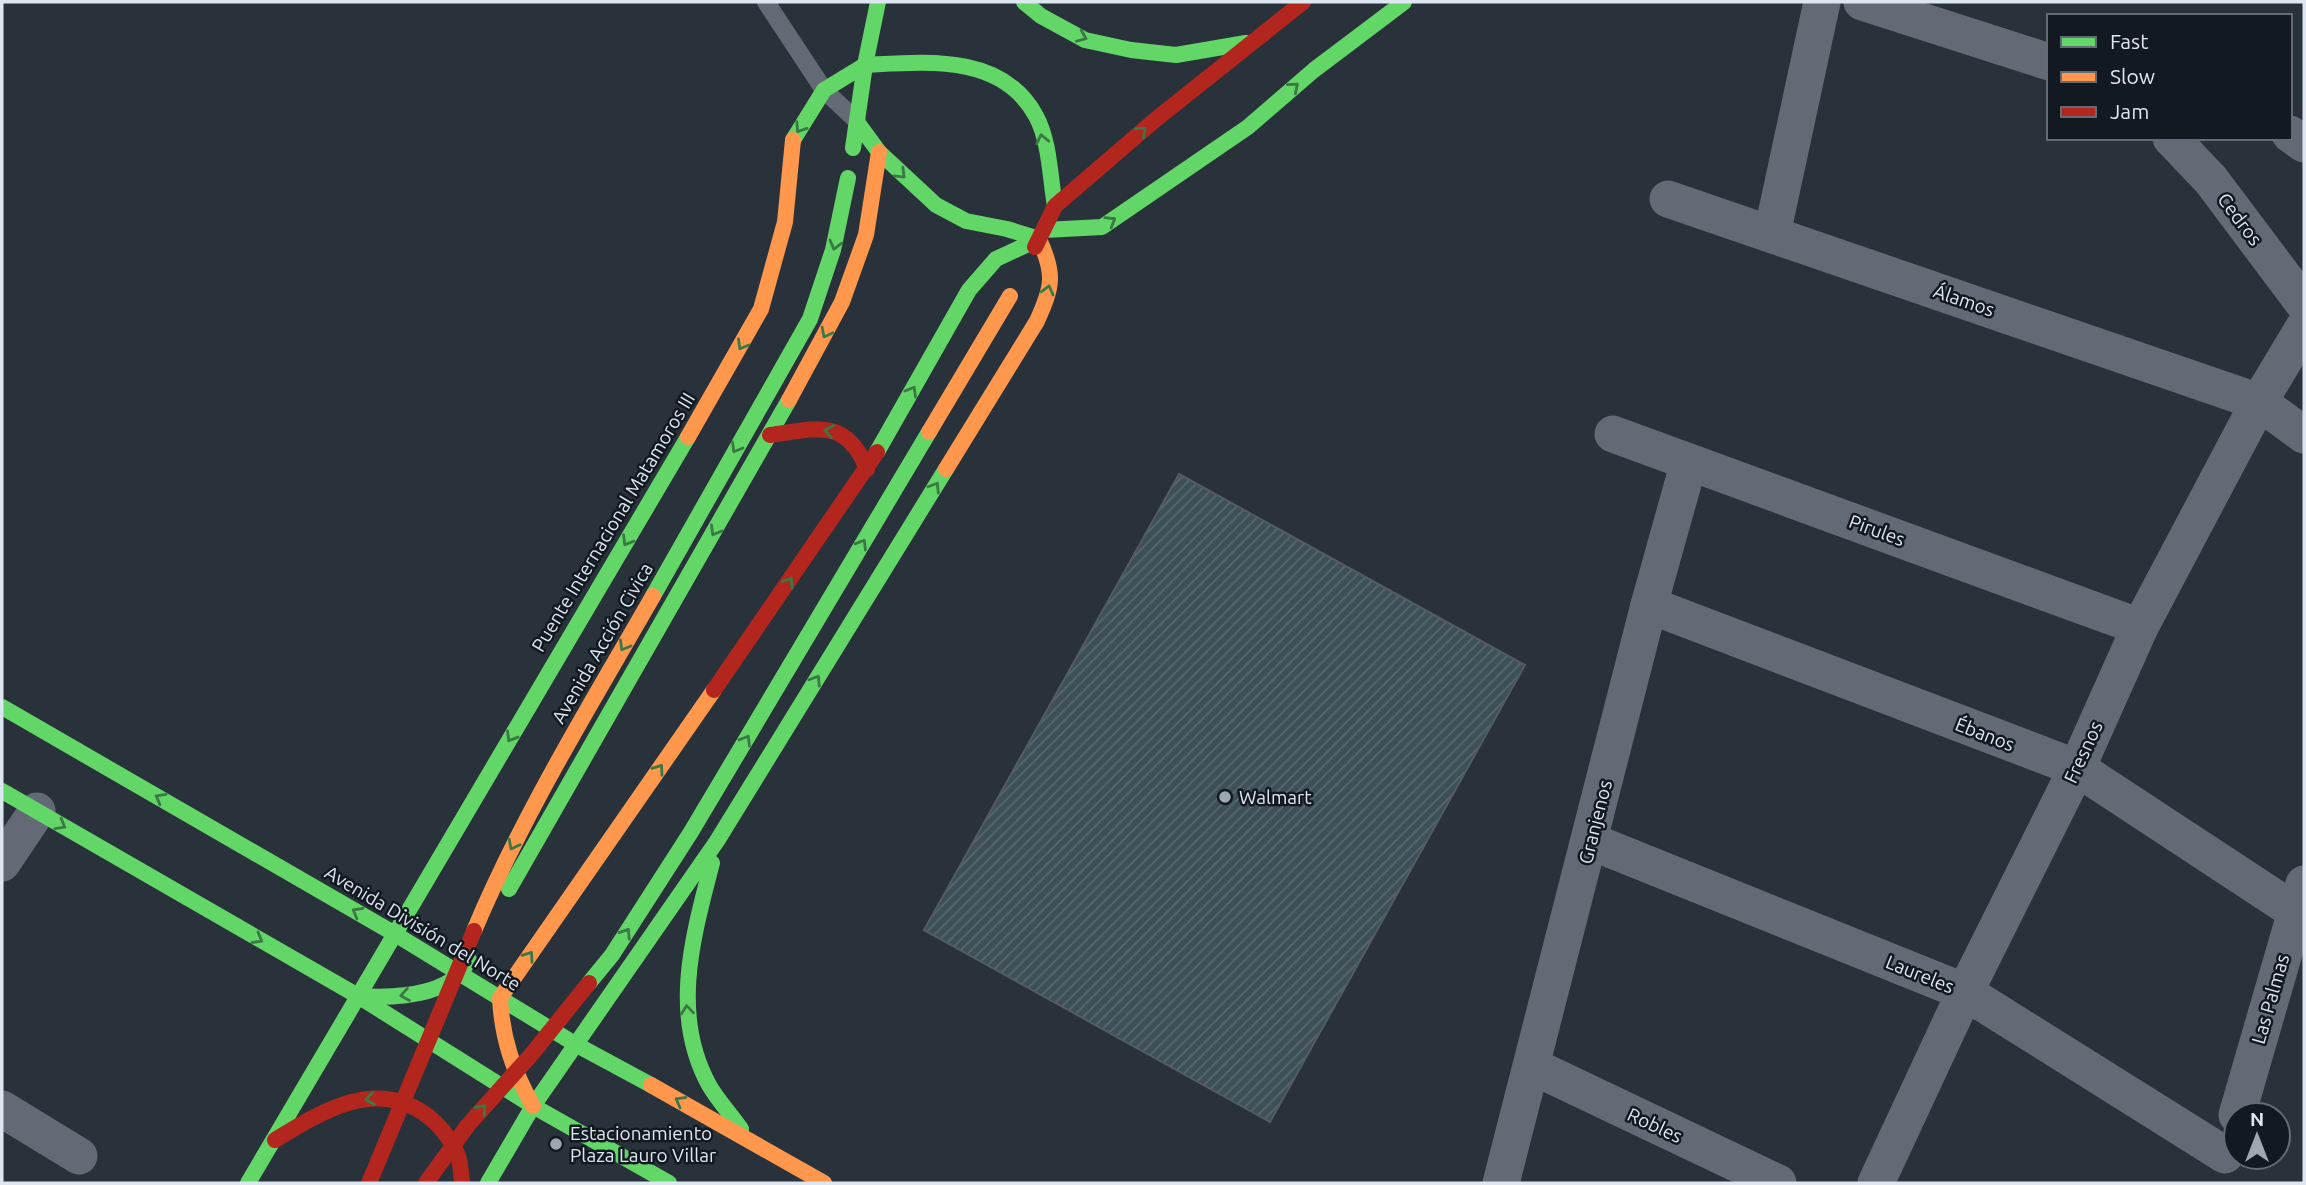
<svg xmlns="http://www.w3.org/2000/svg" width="2306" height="1185" font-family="Ubuntu,sans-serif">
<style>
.building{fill:url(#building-hatch);stroke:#535c62;stroke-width:2}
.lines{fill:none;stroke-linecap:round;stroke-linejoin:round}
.lane{stroke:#646976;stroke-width:18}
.street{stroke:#646976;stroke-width:37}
.fast{stroke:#63d668;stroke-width:16}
.slow{stroke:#ff974d;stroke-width:16}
.jam{stroke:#b3261e;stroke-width:16}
.fast-bridge{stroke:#63d668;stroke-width:16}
.slow-bridge{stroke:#ff974d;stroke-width:16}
.jam-bridge{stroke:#b3261e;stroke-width:16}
.oneway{stroke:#3a7844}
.poi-dot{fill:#9ea8b1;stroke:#121920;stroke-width:2.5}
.labels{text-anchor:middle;stroke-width:5;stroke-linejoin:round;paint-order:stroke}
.street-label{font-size:19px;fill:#dde7f1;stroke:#121920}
.poi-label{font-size:19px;fill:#dde7f1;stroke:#121920;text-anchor:start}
</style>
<defs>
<pattern id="building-hatch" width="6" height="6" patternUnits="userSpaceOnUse" patternTransform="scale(1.75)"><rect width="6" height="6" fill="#3d4f57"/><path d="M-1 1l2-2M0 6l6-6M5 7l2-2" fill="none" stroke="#596870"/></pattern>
</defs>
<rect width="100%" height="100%" fill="#29323a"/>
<polygon class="building" points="1179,474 1525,665 1270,1122 924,930"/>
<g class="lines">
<polyline class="lane" points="766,2 824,90 857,121"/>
<g class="street">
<polyline points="1862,2 2049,62"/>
<polyline points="2290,134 2304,144"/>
<polyline points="2171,138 2211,180 2304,304"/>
<polyline points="1668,199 2259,402 2304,435"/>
<polyline points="1772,234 1822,2"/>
<polyline points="1613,434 2140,627"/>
<polyline points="1649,605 2077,768 2296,912"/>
<polyline points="1590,841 1965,992 2225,1155"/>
<polyline points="2,863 37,811"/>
<polyline points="1532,1066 1778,1183"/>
<polyline points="2,1109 79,1156"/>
<polyline points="2237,1115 2304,884"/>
<polyline points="1501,1183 1649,605 1689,462"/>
<polyline points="1876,1183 1965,992 2077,768 2140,627 2259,402 2304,327"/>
</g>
<g class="fast">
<polyline points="1024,2 1041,16 1085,40 1131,50 1176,55 1246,43"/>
<path d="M865,65C925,62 1002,53 1036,116C1050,142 1050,178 1055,206"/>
<polyline points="857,122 879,152 936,205 966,221 1007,229 1039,239"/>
<polyline points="793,140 824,90 865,65"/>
<polyline points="853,148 865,65 878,2"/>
<polyline points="1045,230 1102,227 1248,127 1314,70 1404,2"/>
<polyline points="877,452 969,290 996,259 1039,239"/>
<polyline points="2,707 395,934 575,1044 651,1085"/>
<polyline points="2,791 358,996 533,1106 669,1183"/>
<path d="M712,863C693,936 670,1014 709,1085C718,1101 731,1114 741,1129"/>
<polyline points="509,889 789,400"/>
<path d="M358,996C389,998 435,997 460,974C463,971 466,964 469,960"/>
<polyline points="248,1183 688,437"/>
<polyline points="488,1183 533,1106 717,841 946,469"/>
</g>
<g class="slow">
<polyline points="789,400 842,302 866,235 879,152"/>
<polyline points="688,437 761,309 785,222 793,140"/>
<path d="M946,469L1037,321C1053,286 1055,274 1039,239"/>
<polyline points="651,1085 824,1183"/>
<path d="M533,1106C513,1071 502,1038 500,998L714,690"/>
</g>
<g class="jam">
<polyline points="1035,247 1055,206 1155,120 1303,2"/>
<path d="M770,435C817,429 846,417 867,469"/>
<polyline points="714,690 877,452"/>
<path d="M275,1140C321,1112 374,1078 425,1114C439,1124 452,1140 458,1156C461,1164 461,1175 462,1183"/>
</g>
<g class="fast-bridge">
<polyline points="653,596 810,319 833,250 848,178"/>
<polyline points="589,983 612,955 691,832 929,432"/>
</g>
<g class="slow-bridge">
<polyline points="929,432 1010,296"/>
<path d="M474,931C523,814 590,706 653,596"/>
</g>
<g class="jam-bridge">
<polyline points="369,1183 474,931"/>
<polyline points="426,1183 468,1125 531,1055 589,983"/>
</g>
</g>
<defs><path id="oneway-chevron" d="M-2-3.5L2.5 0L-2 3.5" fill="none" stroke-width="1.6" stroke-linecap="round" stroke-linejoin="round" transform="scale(1.75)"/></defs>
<g class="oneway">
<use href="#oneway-chevron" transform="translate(1082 37) rotate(23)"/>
<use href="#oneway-chevron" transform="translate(1294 87) rotate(-41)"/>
<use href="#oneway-chevron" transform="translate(800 128) rotate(123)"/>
<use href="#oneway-chevron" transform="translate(1142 131) rotate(-41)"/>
<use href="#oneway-chevron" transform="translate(1042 139) rotate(-102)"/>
<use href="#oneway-chevron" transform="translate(901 174) rotate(45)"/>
<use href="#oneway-chevron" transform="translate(1111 221) rotate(-31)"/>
<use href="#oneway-chevron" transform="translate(835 245) rotate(105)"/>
<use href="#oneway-chevron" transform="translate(1048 290) rotate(-76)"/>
<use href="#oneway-chevron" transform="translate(826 333) rotate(117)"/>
<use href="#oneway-chevron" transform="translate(742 345) rotate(120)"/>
<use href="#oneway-chevron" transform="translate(912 391) rotate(-60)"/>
<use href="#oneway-chevron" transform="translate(829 431) rotate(-170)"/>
<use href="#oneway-chevron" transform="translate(736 448) rotate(120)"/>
<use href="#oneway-chevron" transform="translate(935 487) rotate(-58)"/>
<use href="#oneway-chevron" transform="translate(715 531) rotate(120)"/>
<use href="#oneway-chevron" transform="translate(627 541) rotate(121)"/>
<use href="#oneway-chevron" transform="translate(862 544) rotate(-59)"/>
<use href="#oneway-chevron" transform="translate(789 582) rotate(-55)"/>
<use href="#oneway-chevron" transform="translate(624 646) rotate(120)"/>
<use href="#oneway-chevron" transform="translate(816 680) rotate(-58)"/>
<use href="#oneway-chevron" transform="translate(511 737) rotate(121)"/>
<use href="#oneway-chevron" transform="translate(746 740) rotate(-59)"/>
<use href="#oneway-chevron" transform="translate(659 769) rotate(-55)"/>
<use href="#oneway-chevron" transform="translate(160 798) rotate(-150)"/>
<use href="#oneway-chevron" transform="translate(61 825) rotate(30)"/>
<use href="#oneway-chevron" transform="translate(513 845) rotate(117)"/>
<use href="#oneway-chevron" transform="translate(357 912) rotate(-150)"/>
<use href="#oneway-chevron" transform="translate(626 933) rotate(-57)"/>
<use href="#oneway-chevron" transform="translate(258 939) rotate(30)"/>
<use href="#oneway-chevron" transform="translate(529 956) rotate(-55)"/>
<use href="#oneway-chevron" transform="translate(405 995) rotate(170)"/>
<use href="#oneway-chevron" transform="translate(687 1010) rotate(-96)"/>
<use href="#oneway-chevron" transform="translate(370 1099) rotate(171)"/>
<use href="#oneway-chevron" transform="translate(680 1101) rotate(-151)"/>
<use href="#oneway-chevron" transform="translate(482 1109) rotate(-48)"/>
</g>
<g class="poi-dot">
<circle cx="1225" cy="797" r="7"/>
<circle cx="556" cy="1144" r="7"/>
</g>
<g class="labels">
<g class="street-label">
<text transform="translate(2240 219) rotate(53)" y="7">Cedros</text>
<text transform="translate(1964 300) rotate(19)" y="7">Álamos</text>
<text transform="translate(613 522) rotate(-59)" y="7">Puente Internacional Matamoros III</text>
<text transform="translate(1877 530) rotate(20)" y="7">Pirules</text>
<text transform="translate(602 643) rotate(-60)" y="7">Avenida Acción Civica</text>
<text transform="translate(1985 734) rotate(21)" y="7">Ébanos</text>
<text transform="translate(2083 752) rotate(-65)" y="7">Fresnos</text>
<text transform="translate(1595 822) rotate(-76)" y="7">Granjenos</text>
<text transform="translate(423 928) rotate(31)" y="7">Avenida División del Norte</text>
<text transform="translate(1920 974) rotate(22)" y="7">Laureles</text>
<text transform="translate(2270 999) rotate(-74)" y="7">Las Palmas</text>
<text transform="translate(1655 1125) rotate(25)" y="7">Robles</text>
</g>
<g class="poi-label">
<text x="1239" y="804">Walmart</text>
<text x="570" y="1140">Estacionamiento<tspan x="570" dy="22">Plaza Lauro Villar</tspan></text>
</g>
</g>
<rect width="2306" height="1185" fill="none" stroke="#dde7f1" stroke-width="7"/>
<rect x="2047" y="14" width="245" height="126" fill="#121920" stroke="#636b74" stroke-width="2"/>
<rect x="2061" y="37" width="35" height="10" fill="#63d668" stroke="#636b74" stroke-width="2"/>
<text x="2110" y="49" font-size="21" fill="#dde7f1">Fast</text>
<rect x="2061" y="72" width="35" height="10" fill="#ff974d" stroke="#636b74" stroke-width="2"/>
<text x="2110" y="84" font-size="21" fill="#dde7f1">Slow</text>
<rect x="2061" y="107" width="35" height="10" fill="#b3261e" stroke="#636b74" stroke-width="2"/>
<text x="2110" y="119" font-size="21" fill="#dde7f1">Jam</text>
<g transform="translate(2257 1136)"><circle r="33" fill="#121920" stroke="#636b74" stroke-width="2"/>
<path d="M0-5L12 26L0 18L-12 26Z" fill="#9ea8b1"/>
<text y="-10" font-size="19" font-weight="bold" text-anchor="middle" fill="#dde7f1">N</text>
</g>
</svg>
